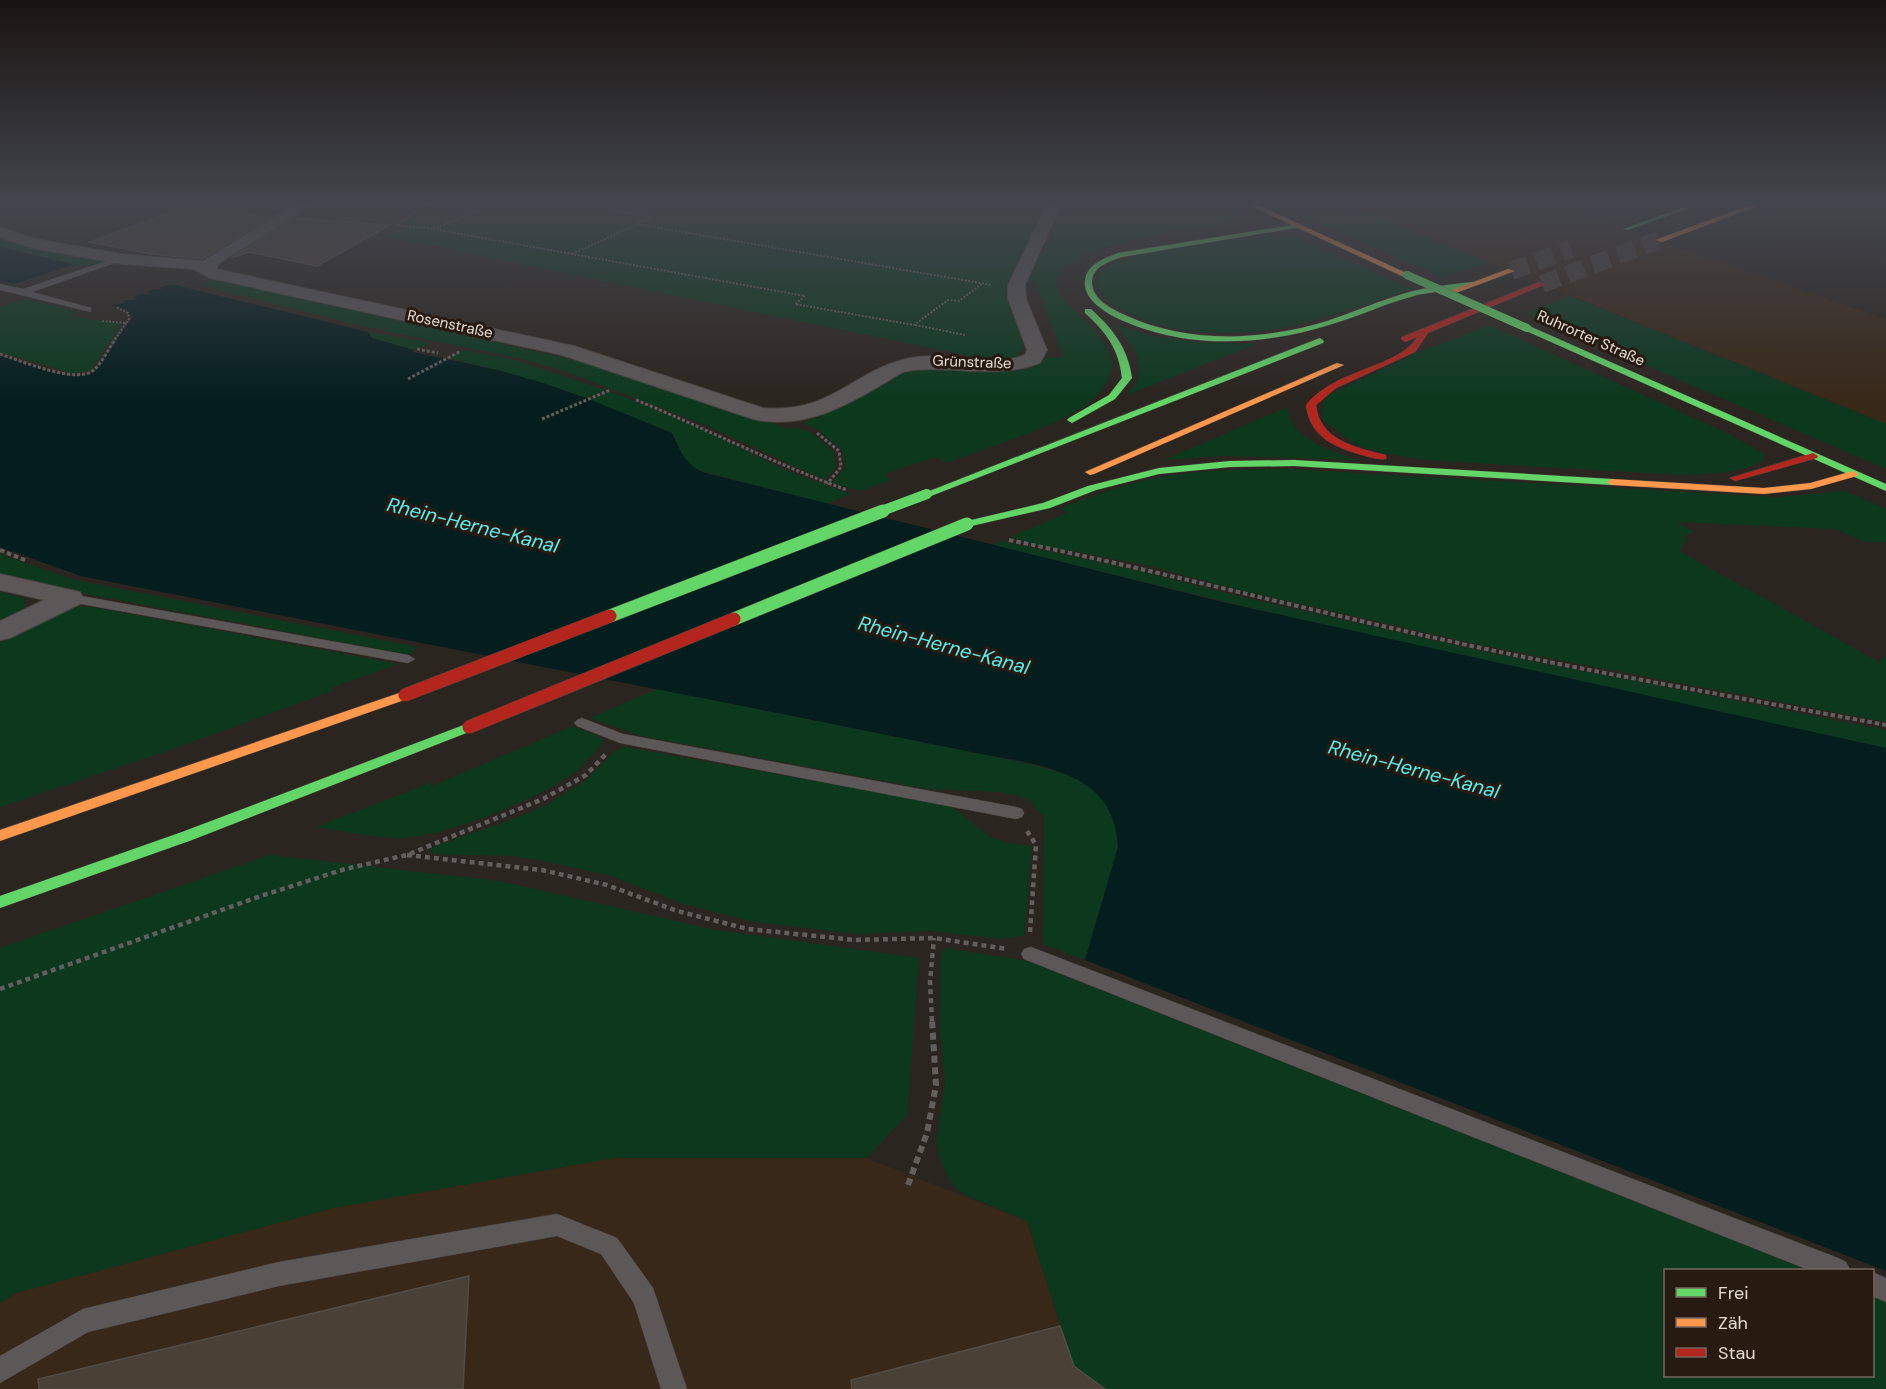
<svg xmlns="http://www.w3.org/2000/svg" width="1886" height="1389" font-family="'DM Sans',sans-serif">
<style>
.built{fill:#382819}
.green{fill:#0c391e}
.water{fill:#041e1d}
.building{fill:#4a4036;stroke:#524c46;stroke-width:1.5}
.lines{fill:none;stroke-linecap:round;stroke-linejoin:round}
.highway-tunnel{stroke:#47403a;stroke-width:18;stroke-dasharray:18 9;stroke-linecap:butt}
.lane-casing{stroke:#48423d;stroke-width:1}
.street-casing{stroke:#48423d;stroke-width:2}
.fast-casing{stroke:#48423d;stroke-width:1}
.slow-casing{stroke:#48423d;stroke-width:1}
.jam-casing{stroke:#48423d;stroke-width:1}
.path-far4{stroke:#615e5c;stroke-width:2;stroke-dasharray:2 1.5;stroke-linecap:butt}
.path-far3{stroke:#615e5c;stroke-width:3;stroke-dasharray:3 2;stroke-linecap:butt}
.path-far2{stroke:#615e5c;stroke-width:4;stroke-dasharray:4.5 3;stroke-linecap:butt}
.path-far1{stroke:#615e5c;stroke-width:4.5;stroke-dasharray:5 4;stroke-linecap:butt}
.path{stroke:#615e5c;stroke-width:6;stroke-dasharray:7 4.5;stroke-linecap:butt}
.lane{fill:#5c5858;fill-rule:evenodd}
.street{fill:#5c5858;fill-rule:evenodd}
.fast{fill:#63d668;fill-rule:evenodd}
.slow{fill:#ff974d;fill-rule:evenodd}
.jam{fill:#b3261e;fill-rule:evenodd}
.fast-bridge-far2-casing{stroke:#48423d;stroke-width:8;stroke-linecap:butt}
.fast-bridge-far1-casing{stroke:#48423d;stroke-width:10;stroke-linecap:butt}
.fast-bridge-casing{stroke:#48423d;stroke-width:14;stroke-linecap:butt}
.jam-bridge-casing{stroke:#48423d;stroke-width:14;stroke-linecap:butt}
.fast-bridge-far2{stroke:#63d668;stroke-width:8}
.fast-bridge-far1{stroke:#63d668;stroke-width:10}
.fast-bridge{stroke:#63d668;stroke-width:13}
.jam-bridge{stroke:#b3261e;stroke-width:13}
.labels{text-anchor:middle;stroke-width:6;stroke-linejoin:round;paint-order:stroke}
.far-street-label{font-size:15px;fill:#e4dbd4;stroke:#271a10}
.water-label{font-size:20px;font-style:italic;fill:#56f0f0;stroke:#271a10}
</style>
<rect width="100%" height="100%" fill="#2b251f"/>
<g class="built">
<polygon points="1346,204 1552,204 1886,319 1886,424"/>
<polygon points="614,1158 866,1158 1027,1221 1060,1326 1105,1389 0,1389 0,1303 16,1293 334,1208"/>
</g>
<g class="green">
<polygon points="437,204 1019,204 1048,208 1024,255 1023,348 1015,358 989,360 389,237"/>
<path d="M1062,204H1228L1237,208L1239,212L1232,220L1218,224C1194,229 1034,247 1059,292C1063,300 1071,306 1077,312C1094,328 1106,342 1113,364C1110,374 1106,386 1099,394C1072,423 985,448 946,463L936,457L884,474L891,480L860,491L832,483L846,467L843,451L817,429L803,423L909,369L923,367C947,368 1035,380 1045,358L1063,357L1037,285L1027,279L1054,232Z"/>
<polygon points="1275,204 1346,204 1488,262 1444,278"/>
<path d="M1268,235L1300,238L1411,289C1352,309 1293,332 1230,333C1206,333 1180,331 1157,325C1140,320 1083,298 1101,273C1118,249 1236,240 1268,235Z"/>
<path d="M0,239L100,259L103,262C86,274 22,252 0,247Z"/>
<path d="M214,279L595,365L788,429C806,423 821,441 834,452L836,467L825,480L705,425L565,371L523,359L384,331L386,329L371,328L200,285Z"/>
<polygon points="1570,296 1886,424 1886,469 1525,313"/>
<polygon points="25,299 79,312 68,316 122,324 91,370 74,374 0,352 0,307"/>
<path d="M1113,324L1156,337L1193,342L1256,344L1127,395C1130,390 1136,384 1138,379C1145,358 1127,337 1113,324Z"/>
<path d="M1489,325L1727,433L1764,454L1763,461C1738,474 1705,474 1677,475L1425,460L1383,453L1354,444L1323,420L1322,406L1329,395L1419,352Z"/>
<polygon points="368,332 432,343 414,350 372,338"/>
<polygon points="465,350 519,361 605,390 586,398 543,383 449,358"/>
<polygon points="610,391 699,428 787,471 851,494 827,504 698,470 685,462 672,433 590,400"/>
<path d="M1287,407C1291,440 1330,450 1358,460L1224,456L1164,460Z"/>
<path d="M1289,469L1774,497L1845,491L1886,509V542H1866L1835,529L1677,522L1694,532L1688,533L1685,537L1686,541L1679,551L1879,662L1886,656V722L1485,646L1239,590L1142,564L1032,544L1011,537L1067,513L1060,508C1093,495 1126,484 1161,477C1203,469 1247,470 1289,469Z"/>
<polygon points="1001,541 1140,571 1238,596 1486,652 1886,730 1886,748 1367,636 992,545"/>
<polygon points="0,554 75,580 417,647 410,655 49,587 0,576"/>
<polygon points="0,592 24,598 25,611 0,625"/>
<polygon points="77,607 92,607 398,664 331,688 332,691 173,749 0,807 0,637"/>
<path d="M657,689L1030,764C1080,777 1114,788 1118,847L1085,960L1043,944L1044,817L1030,801L1018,796L999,792L927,789L642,736L590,718Z"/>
<path d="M573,726L601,738L603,743C594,753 584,765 574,773C539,799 442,838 398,838C371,837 343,831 316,827L430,783L432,786Z"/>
<polygon points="625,747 949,805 990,837 1008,843 1032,846 1024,936 1001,939 931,931 857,934 754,922 684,904 611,876 544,861 511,856 434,854 430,851 434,846 508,821 547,805 586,780 616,750"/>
<polygon points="270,855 499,881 716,930 919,958 907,1116 866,1158 614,1158 334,1208 16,1293 0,1303 0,948"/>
<polygon points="946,948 1027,961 1808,1270 1666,1270 1666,1376 1872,1376 1873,1296 1886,1302 1886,1389 1105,1389 1074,1366 1027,1221 965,1195 952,1184 939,1158 937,1139 945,1084 940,1027 941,953"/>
</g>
<g class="water">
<polygon points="0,247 72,264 74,264 15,284 0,281"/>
<path d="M166,285H175L368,332L372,338L414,350L413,352L498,370L543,383L586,398L672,433C681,452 685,465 705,473L1218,601L1886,748V1271L1085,960L1118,847C1116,816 1105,795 1078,780C1046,763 1006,759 971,752C913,740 855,729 798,717C559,670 320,623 81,576L0,547V356L68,376C78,377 87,376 96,370L132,318L128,310L112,305L127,303L123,301L138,299L134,297L142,294L149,295L151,294L146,292L155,289L164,290L159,288Z"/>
</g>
<g class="building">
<polygon points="187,206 271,217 202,259 150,254 90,242"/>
<polygon points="295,218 349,222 390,225 317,266 249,252 231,258"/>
<polygon points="469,1276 463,1389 39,1389 38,1379"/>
<polygon points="1060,1326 1074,1366 1105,1389 852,1389 851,1380"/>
</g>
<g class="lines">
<g class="highway-tunnel">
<polyline points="1511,271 1571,249"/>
<polyline points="1542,284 1659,240"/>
</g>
<defs>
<g id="lane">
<polygon points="119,257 126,259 32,292 91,308 91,312 0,290 0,284 23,289"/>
<polygon points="70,594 408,655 415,659 408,663 65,601 63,598"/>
<polygon points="582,718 623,734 1016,807 1022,809 1024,813 1022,817 1016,819 620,743 577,726 574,723 577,720"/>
<polygon points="1031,947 1838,1258 1846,1262 1850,1270 1809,1270 1024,959 1021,954 1024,949"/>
<polygon points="557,1214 617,1238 653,1288 687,1389 661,1389 634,1303 601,1254 557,1236 279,1286 88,1332 0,1383 0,1356 83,1309 279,1262"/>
<polygon points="1872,1272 1886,1278 1886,1302 1872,1296"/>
</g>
<g id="street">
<path d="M296,204H314L219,263L216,269L574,346L763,408C833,414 852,370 910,358C947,351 989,369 1025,355L1027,350L1008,299V285L1047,204H1061L1025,285L1026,299L1047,350L1040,363C999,379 955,366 913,370L903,372C857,399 809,432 753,419L562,355L210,278L193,269L122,264L32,248L0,237V227L35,239L122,254L203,261Z"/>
<polygon points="0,574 80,592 83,598 80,604 10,638 0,640 0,621 44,600 0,590"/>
</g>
<g id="fast">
<polygon points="1682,208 1687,209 1628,230 1623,229"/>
<path d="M1299,224L1301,227L1122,257C1111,261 1093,266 1092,281C1091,299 1112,309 1125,315C1187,344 1262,341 1327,321C1354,312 1381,300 1409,292C1429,287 1451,284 1472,282L1476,284C1465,291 1429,291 1414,296C1386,303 1360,316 1332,324C1286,339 1236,345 1188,339C1163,336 1080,316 1085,280C1087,264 1105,258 1118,253Z"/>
<path d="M1085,309H1091C1113,329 1128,348 1132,378L1115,399L1072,423L1067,420L1069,418L1109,395L1122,378C1119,349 1106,332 1085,313Z"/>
<polygon points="1527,325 1886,484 1886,491 1524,330 1523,328"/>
<polygon points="1320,338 1324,341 1323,343 931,496 923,496 922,494"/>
<polygon points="1294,460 1612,479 1617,482 1612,485 1294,466 1230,467 1159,474 1096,490 1050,508 967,527 961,524 963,522 1043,503 1088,486 1159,468 1230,461"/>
<polygon points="469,723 474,724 476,727 474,730 192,840 0,908 0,896 182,832"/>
</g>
<g id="slow">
<polygon points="1246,204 1255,204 1411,275 1404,277"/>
<polygon points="1753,204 1763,204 1662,242 1655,240"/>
<polygon points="1508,269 1515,271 1456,293 1449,291"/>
<polygon points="1337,363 1344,365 1094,474 1090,475 1085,472"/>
<polygon points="1853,471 1858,474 1857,476 1811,489 1764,494 1612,485 1607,482 1612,479 1764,488 1810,483"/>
<polygon points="405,691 410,692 412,695 410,698 0,841 0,830"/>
</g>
<g id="jam">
<path d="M1539,282L1546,284L1428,333L1415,352L1336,388L1316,405C1319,440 1356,448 1386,455V459C1378,460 1370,457 1362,455C1334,447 1310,437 1306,405C1336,368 1399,368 1417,337L1405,342L1401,339L1402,337Z"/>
<polygon points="1813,453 1818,456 1817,458 1735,481 1730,478"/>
</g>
</defs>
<use href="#lane" class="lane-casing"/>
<use href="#street" class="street-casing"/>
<use href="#fast" class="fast-casing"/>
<use href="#slow" class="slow-casing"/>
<use href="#jam" class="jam-casing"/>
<g class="path-far4">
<polyline points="427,204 397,225 433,229 495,204"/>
<polyline points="577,204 652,217 636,224 992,285"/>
<polyline points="433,229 805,296 795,304 914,325 948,300 959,301 983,283"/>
<polyline points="572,254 636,225"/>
<polyline points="102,321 126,323 129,319 128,313 116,307"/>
<polyline points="915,325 965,335"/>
<polyline points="115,339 126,323"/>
</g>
<g class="path-far3">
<polyline points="417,349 438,353"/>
<path d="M0,354C19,360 79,386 95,369C103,361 109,348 116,338"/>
<polyline points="408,379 461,351"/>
<path d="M636,400C707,429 775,464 847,490"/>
<polyline points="542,419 610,390"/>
<polyline points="817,433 839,451 841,467 827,484"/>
</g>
<g class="path-far2">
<path d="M1009,540C1169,573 1326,615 1486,649C1618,677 1753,700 1886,725"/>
<polyline points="0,550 27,561"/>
</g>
<g class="path-far1">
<polyline points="1027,831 1036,845 1030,932"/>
<polyline points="407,855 542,870 607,885 677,911 748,929 855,940 934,938 1007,949"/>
<polyline points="0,989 261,896 345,869 407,855 543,799 586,775 606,754"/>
<polyline points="932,1021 930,982 934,938"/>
</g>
<polyline class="path" points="908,1185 927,1133 936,1085 932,1020"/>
<use href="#lane" class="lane"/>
<use href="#street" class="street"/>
<use href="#fast" class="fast"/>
<use href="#slow" class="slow"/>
<use href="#jam" class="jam"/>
<defs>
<polyline id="fast-bridge-far2" points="1407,275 1527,328"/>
<polyline id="fast-bridge-far1" points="879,512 927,494"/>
<g id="fast-bridge">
<polyline points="610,616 883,511"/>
<polyline points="734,619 967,524"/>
</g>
<g id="jam-bridge">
<polyline points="405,695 610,616"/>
<polyline points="469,727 734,619"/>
</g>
</defs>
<use href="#fast-bridge-far2" class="fast-bridge-far2-casing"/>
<use href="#fast-bridge-far1" class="fast-bridge-far1-casing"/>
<use href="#fast-bridge" class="fast-bridge-casing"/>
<use href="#jam-bridge" class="jam-bridge-casing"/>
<use href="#fast-bridge-far2" class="fast-bridge-far2"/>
<use href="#fast-bridge-far1" class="fast-bridge-far1"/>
<use href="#fast-bridge" class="fast-bridge"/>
<use href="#jam-bridge" class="jam-bridge"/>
</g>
<linearGradient id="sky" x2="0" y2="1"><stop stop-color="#181411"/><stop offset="0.51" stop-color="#44464d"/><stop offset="1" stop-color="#44464d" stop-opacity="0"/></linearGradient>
<rect width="1886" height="399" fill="url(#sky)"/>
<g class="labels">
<g class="far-street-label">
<text transform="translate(450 324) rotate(12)" y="5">Rosenstraße</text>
<text transform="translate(1591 338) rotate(24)" y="5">Ruhrorter Straße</text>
<text transform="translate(972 362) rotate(2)" y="5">Grünstraße</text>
</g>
<g class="water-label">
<text transform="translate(473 525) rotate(14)" y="7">Rhein-Herne-Kanal</text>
<text transform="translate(944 645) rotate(15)" y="7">Rhein-Herne-Kanal</text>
<text transform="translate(1414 769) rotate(15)" y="7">Rhein-Herne-Kanal</text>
</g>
</g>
<rect x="1664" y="1269" width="210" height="108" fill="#271a10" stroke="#73675e" stroke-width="1.5"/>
<rect x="1676" y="1288" width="30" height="9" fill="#63d668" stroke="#73675e" stroke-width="1.5"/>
<text x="1718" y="1299" font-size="18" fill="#e4dbd4">Frei</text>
<rect x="1676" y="1318" width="30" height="9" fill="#ff974d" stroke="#73675e" stroke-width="1.5"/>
<text x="1718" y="1329" font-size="18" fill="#e4dbd4">Zäh</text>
<rect x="1676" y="1348" width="30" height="9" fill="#b3261e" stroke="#73675e" stroke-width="1.5"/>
<text x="1718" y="1359" font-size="18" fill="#e4dbd4">Stau</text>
</svg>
